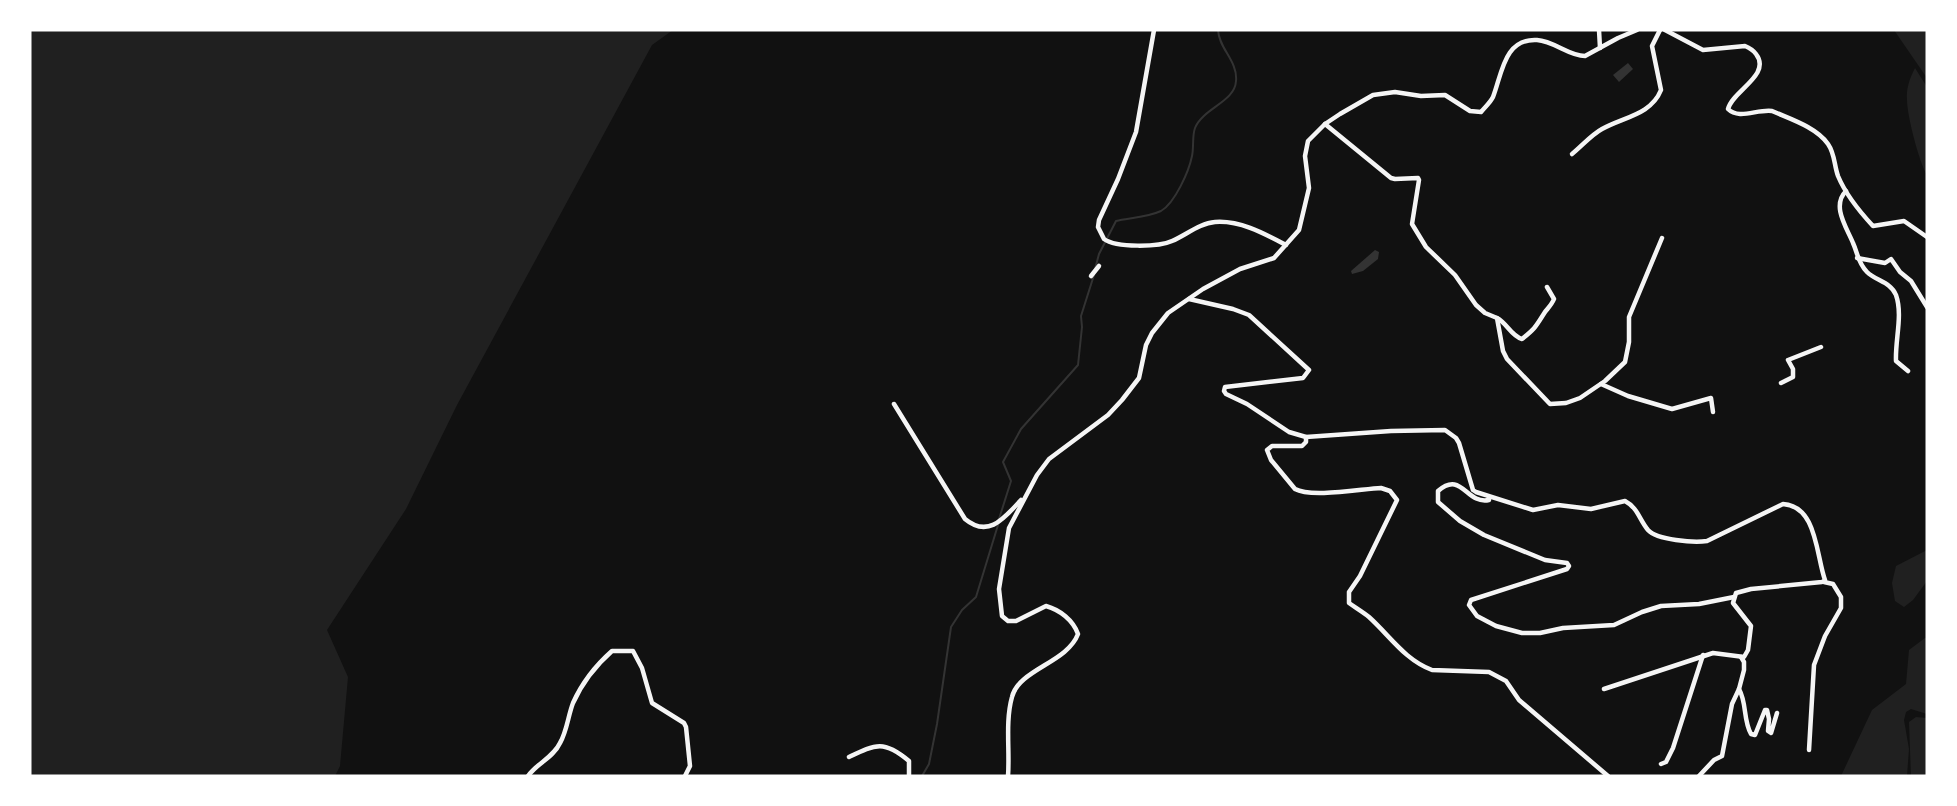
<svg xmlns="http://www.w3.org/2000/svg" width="1957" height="806" font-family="Figtree,sans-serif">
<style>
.green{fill:#202020}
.water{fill:#333}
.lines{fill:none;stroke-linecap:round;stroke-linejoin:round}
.stream{stroke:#333;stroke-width:2}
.minor{stroke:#f5f5f5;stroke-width:4.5}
</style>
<rect width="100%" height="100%" fill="#111"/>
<g class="green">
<polygon points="30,30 673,30 652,45 457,405 406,509 327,630 348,677 340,766 335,776 30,776"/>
<polygon points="1894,30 1927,30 1927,78"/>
<path d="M1915,68L1927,87V175C1919,162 1907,115 1907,100C1906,88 1910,78 1915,68Z"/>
<polygon points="1927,550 1927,581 1913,600 1904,607 1895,601 1892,583 1896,566"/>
<polygon points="1925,638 1927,638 1927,714 1911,709 1906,712 1904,720 1909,749 1907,776 1841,776 1872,710 1906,684 1909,650"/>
<polygon points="1916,717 1927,718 1927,776 1911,776 1909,722"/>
</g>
<g class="water">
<polygon points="1628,63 1633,69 1619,82 1613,75"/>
<polygon points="1375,250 1379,252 1378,259 1363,271 1352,274 1351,271"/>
</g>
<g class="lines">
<g class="stream">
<path d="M1095,269L1099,254L1116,221C1130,218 1148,217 1161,211C1175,203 1189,171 1192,156C1194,147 1192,136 1195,128C1203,108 1235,102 1236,81C1238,61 1219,49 1218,30"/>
<polyline points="999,519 1011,481 1003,462 1021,429 1078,365 1082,327 1081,316 1094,275"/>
<polyline points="922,776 929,764 937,724 951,627 962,610 976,597 998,525"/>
</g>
<g class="minor">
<path d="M1154,30L1136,132L1118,179L1099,220L1098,227L1104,239C1116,248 1159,247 1172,241C1186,235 1200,223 1215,222C1240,220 1265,234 1286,245"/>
<polyline points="1599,30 1600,48"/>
<path d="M1665,30L1703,50L1745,46C1750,48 1753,50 1756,54C1772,75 1732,91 1728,109C1739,120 1757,109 1772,111C1790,119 1816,127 1828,144C1835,154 1834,165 1838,176C1846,195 1859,211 1873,226L1904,221L1927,237"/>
<polyline points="1325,124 1391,178 1395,179 1418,178 1419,180 1412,224 1426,247 1455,275 1476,305 1485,313 1497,318 1503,351 1507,359 1550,404 1566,403 1580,398 1605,381 1625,362 1629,342 1629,317 1662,238"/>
<path d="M1572,154C1582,146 1591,135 1602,129C1623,117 1651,115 1661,90L1652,46L1660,30"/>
<path d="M1846,191C1831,206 1847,228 1853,243C1858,254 1858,263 1867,272C1876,281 1891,282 1896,295C1903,315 1895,340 1896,361L1908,371"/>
<polyline points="1857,258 1885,263 1891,259 1900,272 1911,281 1927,307"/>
<polyline points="1091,276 1099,266"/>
<path d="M1189,299L1233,309L1249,315L1309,370L1303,378L1225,387L1224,391L1226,394L1247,404L1289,432L1306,437L1391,431L1445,430L1456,438L1459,443L1473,490L1476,492L1533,510L1558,505L1591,509L1625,501C1638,508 1639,519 1648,530C1657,540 1694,543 1707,541L1783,504C1817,506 1816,555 1825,580L1822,582L1751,589L1736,593L1733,603L1751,626L1748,650L1744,657L1713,653L1604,689"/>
<path d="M1497,318C1507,323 1511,336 1522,339C1536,328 1536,326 1545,312C1549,307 1552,304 1554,299L1547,287"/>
<polyline points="1781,383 1793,377 1793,369 1788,360 1821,347"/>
<polyline points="1601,384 1628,396 1672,409 1711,398 1713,412"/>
<path d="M894,404L965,519C989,539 1005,517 1021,500"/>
<path d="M1306,437V442L1302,446H1272L1267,450L1271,460L1295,489C1311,498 1361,489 1381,488L1390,491L1397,500L1360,576L1349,592V603C1356,608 1363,612 1369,617C1390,636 1405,660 1432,670L1489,672L1506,681L1519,700L1608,776"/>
<path d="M1489,497V500C1466,505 1462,470 1438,491V502L1460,521L1484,535L1545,560L1567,563L1569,566L1567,569L1471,600L1469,605L1477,616L1496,626L1522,633H1540L1563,628L1614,625L1642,612L1661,606L1699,604L1734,597"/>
<path d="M1739,689C1747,703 1743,720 1751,734L1755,735L1765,710H1767L1769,719L1768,731L1771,733L1777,713"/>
<polyline points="1809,750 1814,665 1825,636 1841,608 1841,597 1833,584 1824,582"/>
<path d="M849,757C876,744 884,740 909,761V776"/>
<polyline points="1661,764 1666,762 1673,748 1703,655"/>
<path d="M528,776C537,763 553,758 560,743C567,731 568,716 573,703C582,683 595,666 612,651H633L642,668L652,703L684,723L686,727L690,766L685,776"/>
<path d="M1008,776C1010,751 1005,722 1012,697C1019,669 1067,663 1078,634C1073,620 1060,610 1046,606L1016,621H1008L1002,616L999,589L1009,528L1037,475L1049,459L1108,415L1122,400L1139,378L1146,345L1152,333L1168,313L1203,289L1240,269L1274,258L1299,230L1309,188L1305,156L1308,141L1325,124L1340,114L1373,95L1395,92L1421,96L1445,95L1470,111L1481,112C1485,107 1490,103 1493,97C1502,74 1504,38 1537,40C1554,41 1569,56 1585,56L1618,38L1637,30"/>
<polyline points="1699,776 1714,760 1722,756 1732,704 1739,689 1744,670 1744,662 1741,657"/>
</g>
</g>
<rect width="1957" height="806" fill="none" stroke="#ffffff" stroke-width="63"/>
</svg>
